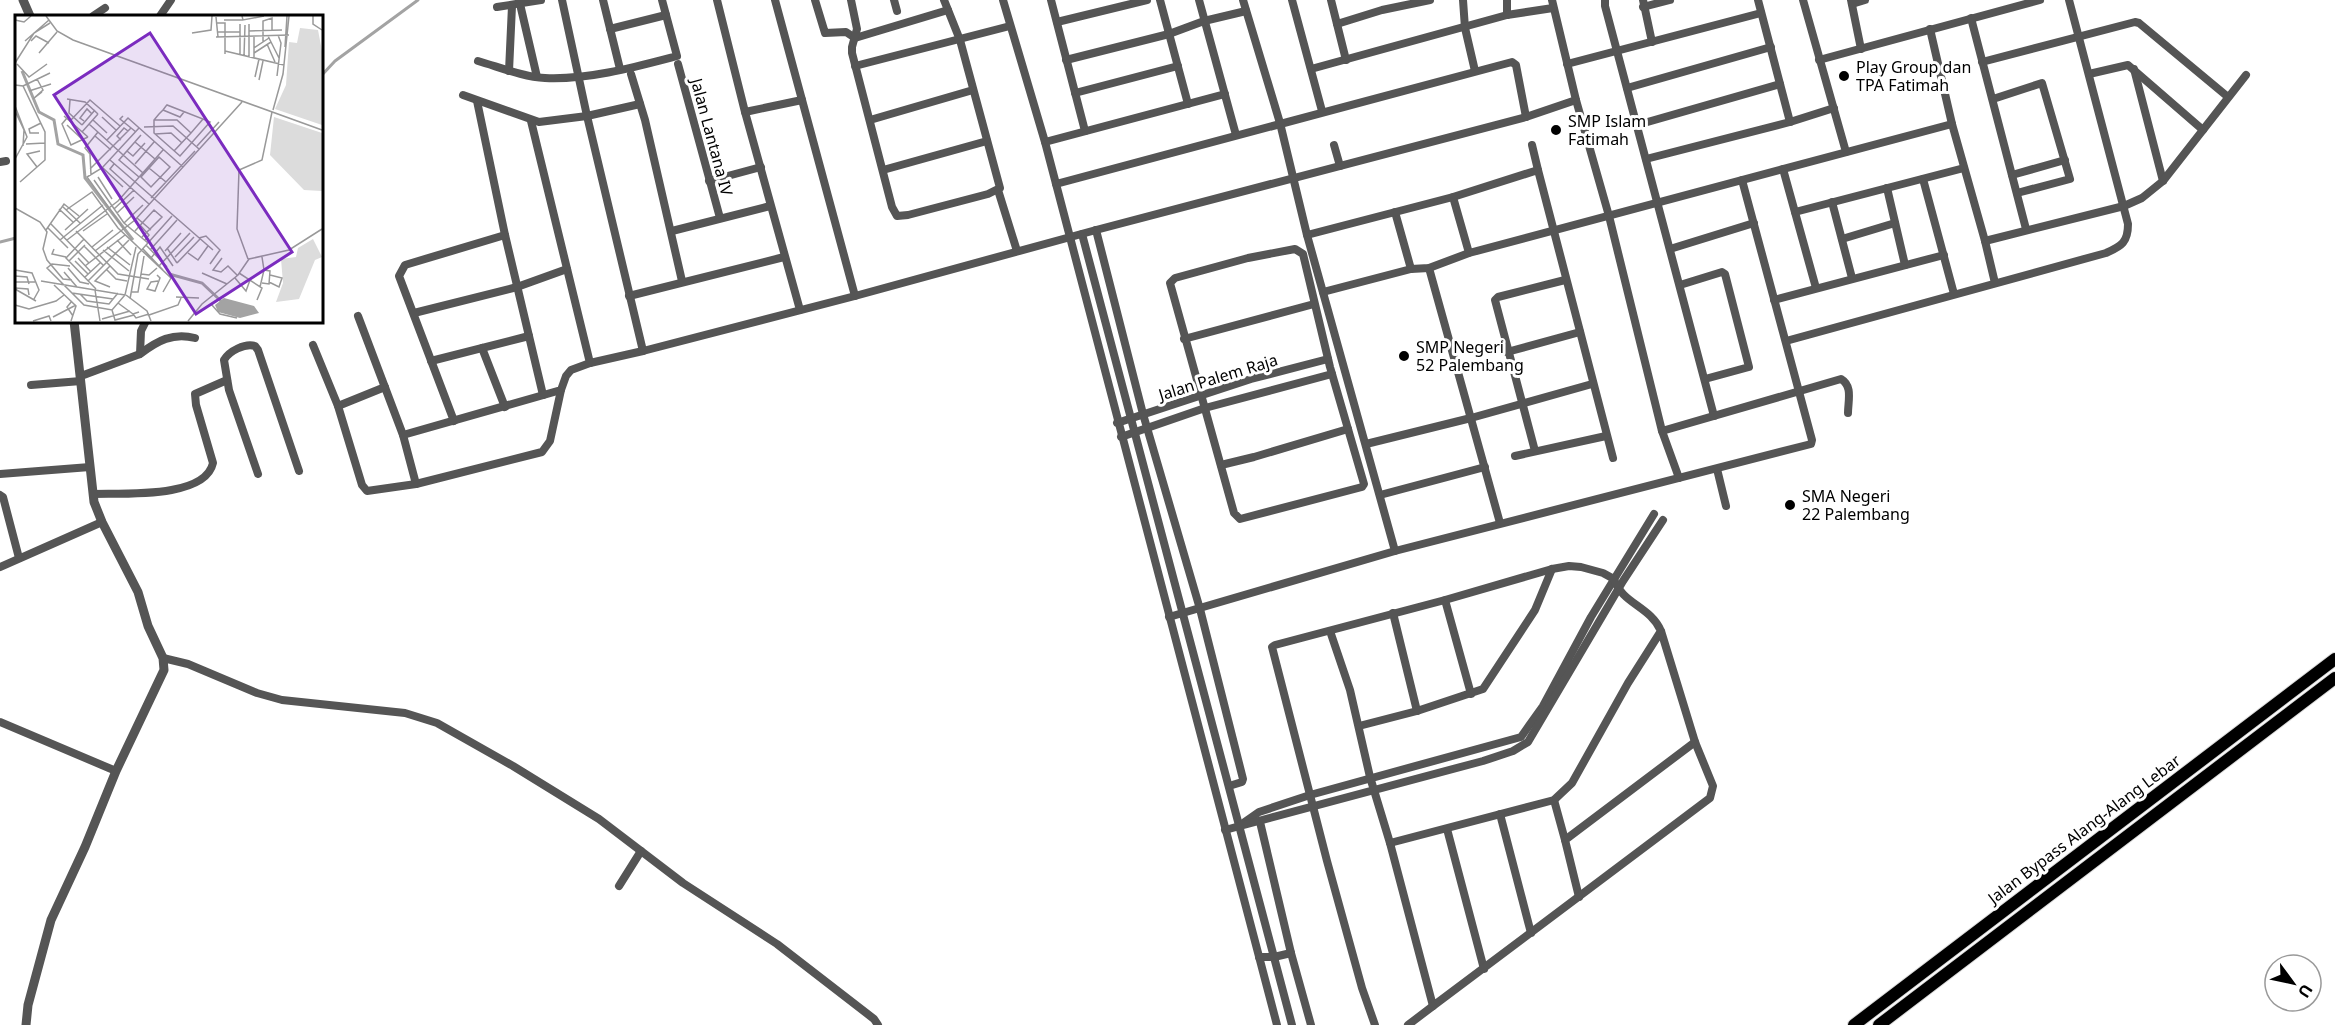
<svg xmlns="http://www.w3.org/2000/svg" width="2335" height="1025" font-family="'Noto Sans',sans-serif">
<style>
.lines{fill:none;stroke-linecap:round;stroke-linejoin:round}
.stream{stroke:#a3a3a3;stroke-width:3}
.trunk-casing{stroke:#dbdbdb;stroke-width:14}
.minor{stroke:#555;stroke-width:8}
.tertiary{stroke:#555;stroke-width:9}
.trunk{stroke:#000;stroke-width:12}
.poi-dot{fill:#000;stroke:#fff;stroke-width:2}
.labels{text-anchor:middle;stroke-width:6;stroke-linejoin:round;paint-order:stroke}
.poi-label{font-size:16px;fill:#000;stroke:#fff;text-anchor:start}
.street-label{font-size:16px;fill:#000;stroke:#fff}
.inset-river{fill:none;stroke:#a3a3a3;stroke-width:3}
.inset-road{fill:none;stroke:#999;stroke-width:1.5}
.view{fill:#7b2cbf;fill-opacity:0.15;stroke:#7b2cbf;stroke-width:3}
.inset-edge{fill:none;stroke:#000;stroke-width:3}
</style>
<rect width="100%" height="100%" fill="#fff"/>
<g class="lines">
<g class="stream">
<polyline points="321,76 335,61 418,0"/>
<polyline points="0,242 16,238"/>
</g>
<defs>
<g id="trunk">
<polyline points="1854,1025 2335,659"/>
<polyline points="1879,1025 2335,678"/>
</g>
</defs>
<use href="#trunk" class="trunk-casing"/>
<g class="minor">
<polyline points="562,0 587,116 643,351"/>
<polyline points="603,0 620,69"/>
<polyline points="717,0 745,112 800,310"/>
<polyline points="775,0 855,296"/>
<polyline points="815,0 825,33 846,32 855,38 948,10"/>
<polyline points="851,0 857,29 852,47 852,53 892,207 897,216 908,215 988,194 1000,188 960,40 944,0"/>
<polyline points="894,0 897,11"/>
<polyline points="1003,0 1045,142 1277,1025"/>
<polyline points="1051,0 1085,131"/>
<polyline points="1160,0 1188,104"/>
<polyline points="1199,0 1236,135"/>
<polyline points="1243,0 1280,123 1307,235 1395,551"/>
<polyline points="1292,0 1322,111"/>
<polyline points="1331,0 1346,60"/>
<polyline points="1463,0 1465,28 1475,71"/>
<polyline points="1507,0 1507,15"/>
<polyline points="1552,0 1576,100 1609,216 1662,431 1679,478"/>
<polyline points="1605,0 1605,6 1714,416"/>
<polyline points="1643,0 1652,42"/>
<polyline points="1758,0 1790,122"/>
<polyline points="1803,0 1846,152"/>
<polyline points="1851,0 1861,49"/>
<polyline points="520,4 537,77"/>
<polyline points="1852,4 1865,0"/>
<polyline points="497,7 541,0"/>
<polyline points="1643,7 1670,0"/>
<polyline points="93,16 105,8"/>
<polyline points="160,16 171,0"/>
<polyline points="1971,18 2026,229"/>
<polyline points="1057,22 1147,0"/>
<polyline points="1337,24 1382,10 1430,0"/>
<polyline points="610,29 666,15"/>
<polyline points="1930,29 1952,124 1985,241 1995,283"/>
<polyline points="1066,60 1169,34 1204,21 1246,11"/>
<polyline points="1819,60 2040,0"/>
<path d="M478,61C499,67 523,77 545,78C588,80 635,67 677,56L662,0"/>
<polyline points="1982,62 2135,22 2139,23 2228,97"/>
<polyline points="678,64 720,218"/>
<polyline points="1567,64 1761,13"/>
<polyline points="855,66 1010,26"/>
<polyline points="1311,69 1507,15 1553,8"/>
<polyline points="2134,69 2163,181"/>
<polyline points="509,71 512,6"/>
<polyline points="631,74 645,120 682,281"/>
<polyline points="2089,74 2128,65 2203,130"/>
<polyline points="1627,88 1771,47"/>
<polyline points="1075,93 1178,66"/>
<polyline points="463,95 539,122 587,116 640,104"/>
<polyline points="1993,99 2042,83 2070,179 2017,193"/>
<polyline points="477,101 505,235 543,395"/>
<polyline points="745,112 802,100"/>
<polyline points="870,120 973,90"/>
<polyline points="531,121 590,363"/>
<polyline points="1637,125 1780,84"/>
<polyline points="1045,142 1225,94"/>
<polyline points="1334,145 1340,166"/>
<polyline points="1532,145 1538,170"/>
<polyline points="1646,159 1790,122 1834,108"/>
<polyline points="0,162 6,161"/>
<polyline points="1783,169 1816,288"/>
<polyline points="883,170 987,141"/>
<polyline points="2012,175 2065,160"/>
<polyline points="1923,179 1954,294"/>
<polyline points="709,181 761,167"/>
<polyline points="1056,184 1512,62 1516,65 1526,117"/>
<polyline points="1887,188 1905,265"/>
<polyline points="998,190 1017,251"/>
<polyline points="1453,197 1469,253"/>
<polyline points="1832,202 1852,278"/>
<polyline points="1395,212 1411,269"/>
<polyline points="1795,212 1964,168"/>
<polyline points="1096,230 1143,414 1200,609 1243,779 1242,782 1229,786"/>
<polyline points="672,231 770,206"/>
<polyline points="1082,234 1292,1025"/>
<polyline points="1307,235 1453,197 1538,170 1613,458"/>
<polyline points="1842,239 1895,223"/>
<polyline points="1985,241 2124,206 2142,198 2163,181 2246,75"/>
<polygon points="1295,249 1303,254 1330,367 1364,484 1362,487 1240,519 1234,513 1170,283 1175,278 1248,258"/>
<polyline points="1670,249 1754,223"/>
<polyline points="1429,268 1500,523"/>
<polyline points="1680,285 1722,272 1725,274 1749,367 1705,379"/>
<polyline points="1323,292 1411,269 1429,268 1469,253 1952,124"/>
<polyline points="629,296 784,257"/>
<polyline points="1774,300 1944,255"/>
<polyline points="414,313 517,287 567,269"/>
<polyline points="358,316 403,435 416,484"/>
<polyline points="1184,339 1314,304"/>
<path d="M1786,341L2106,253C2122,246 2128,242 2128,224L2069,0"/>
<polyline points="313,345 338,406 362,485 367,491 416,484 542,452 550,441 561,390"/>
<polyline points="482,348 505,407"/>
<polyline points="1507,352 1580,332"/>
<path d="M140,354C157,341 173,332 195,338"/>
<polyline points="431,361 529,336"/>
<polyline points="81,376 140,354 141,331 146,321"/>
<polyline points="31,385 81,381"/>
<polyline points="338,406 385,387"/>
<polyline points="454,421 399,276 405,265 505,235"/>
<polyline points="1117,423 1251,379 1328,359"/>
<path d="M1662,431L1841,379C1853,386 1848,401 1848,413"/>
<polyline points="403,435 561,390 566,376 571,370 590,363 643,351 855,296 1096,230 1526,117 1576,100"/>
<polyline points="1121,437 1205,408 1332,374"/>
<polyline points="1366,444 1471,418 1592,384"/>
<polyline points="1535,451 1495,300 1498,297 1565,280"/>
<polyline points="1515,456 1606,436"/>
<polyline points="1221,465 1254,457 1348,429"/>
<polyline points="1717,469 1726,506"/>
<polyline points="0,474 90,467"/>
<path d="M258,474L229,390L224,360C229,351 245,343 255,346L258,350L299,471"/>
<path d="M93,494C122,493 205,499 213,463L196,405L195,394L227,380"/>
<polyline points="0,495 3,497 19,558"/>
<polyline points="1380,495 1485,467"/>
<polyline points="0,567 102,522"/>
<polyline points="1445,600 1471,694"/>
<polyline points="1393,613 1417,711"/>
<polyline points="1169,617 1395,551 1811,444 1812,440 1742,180"/>
<polyline points="1330,631 1350,690 1370,777 1390,843"/>
<polyline points="163,658 188,664 257,693 282,700 405,713 437,723 513,766 599,819 683,883 777,944 874,1019 878,1025"/>
<polyline points="0,722 116,771"/>
<polyline points="1359,726 1417,711 1483,689 1535,610 1552,569"/>
<polyline points="1554,800 1565,840"/>
<polyline points="1500,814 1531,933"/>
<polyline points="1260,822 1291,953 1311,1025"/>
<polyline points="1239,826 1259,812 1310,795 1521,737 1543,706 1591,617 1654,514"/>
<polyline points="1447,829 1484,969"/>
<polyline points="1225,830 1483,761 1513,751 1528,742 1623,581 1663,520"/>
<polyline points="619,886 641,851"/>
<polyline points="1579,897 1565,840 1695,742"/>
<polyline points="1259,957 1274,957 1291,953"/>
<path d="M1375,1025L1362,988L1327,861L1272,647L1275,645L1445,600L1552,569L1569,566L1581,567L1603,573L1614,579C1622,604 1650,606 1661,631L1695,742L1713,786L1710,798L1433,1006L1390,843L1554,800L1572,783L1628,683L1661,631"/>
<polyline points="1408,1025 1433,1006"/>
</g>
<g class="tertiary">
<polyline points="23,0 30,16"/>
<polyline points="26,1025 28,1005 51,920 85,847 116,771 164,670 163,658 148,626 138,592 102,522 94,502 74,321"/>
</g>
<use href="#trunk" class="trunk"/>
</g>
<g class="poi-dot">
<circle cx="1844" cy="76" r="6"/>
<circle cx="1556" cy="130" r="6"/>
<circle cx="1404" cy="356" r="6"/>
<circle cx="1790" cy="505" r="6"/>
</g>
<g class="labels">
<g class="poi-label">
<text x="1856" y="73">Play Group dan<tspan x="1856" dy="18">TPA Fatimah</tspan></text>
<text x="1568" y="127">SMP Islam<tspan x="1568" dy="18">Fatimah</tspan></text>
<text x="1416" y="353">SMP Negeri<tspan x="1416" dy="18">52 Palembang</tspan></text>
<text x="1802" y="502">SMA Negeri<tspan x="1802" dy="18">22 Palembang</tspan></text>
</g>
<g class="street-label">
<text transform="translate(712 137) rotate(75)" y="6">Jalan Lantana IV</text>
<text transform="translate(1218 377) rotate(-17)" y="6">Jalan Palem Raja</text>
<text transform="translate(2084 829) rotate(-37)" y="6">Jalan Bypass Alang-Alang Lebar</text>
</g>
</g>
<g transform="translate(15 15)">
<rect width="308" height="308" fill="#fff"/>
<path d="M285,13L303,15L307,36V110L260,94L271,70L274,27L282,28ZM259,102L307,118V176L289,175L255,140ZM298,224L307,242L300,245L284,284L261,287L268,268L266,244L281,242L283,233Z" fill="#dcdcdc"/>
<path d="M209,283L239,291L244,298L225,303L203,297L200,290Z" fill="#a3a3a3"/>
<path class="inset-river" d="M7,56L24,97L39,105L43,129L68,140L70,163L118,225M154,259L187,268L207,287"/>
<path class="inset-road" d="M31,1L42,16L58,25L307,115M227,1L228,5L249,1M298,1V9L307,15M201,2L203,22M0,5L9,7L16,1M209,5H228M202,8H210V39M234,16L267,15M203,17H225M177,18L196,15L197,1M253,21L264,43M201,22L274,20M10,26L34,5M16,26L21,21L34,28M248,27V6L257,3V16M252,29L260,47M270,32L272,1M239,33L254,23M210,36L269,50M24,38L42,17M239,38L256,27M225,40V9M229,41L230,10M234,42V9M239,43V21M0,48L19,18L35,8M2,49L14,62L32,49M262,61L266,28L263,20M240,62L244,44M22,64L28,75L18,84L27,77M244,65L248,46M0,70L8,71L30,117V145L5,167M8,71L35,58M14,76L36,69M52,84L70,87L83,99M55,85L54,98L67,110M0,91L12,122L0,144M148,95L165,102L169,97M258,95L268,59L274,1M0,96L9,115L8,131M49,101L73,122M108,101L105,104L121,117M87,102L101,115M52,103L47,109L56,130L73,122M78,105L92,118M139,105H162L176,118L188,104L152,90L151,91L148,95L144,99L139,105V118L165,141L195,107L188,104M55,106L75,85L105,111M69,106L65,103L72,94L77,99M74,109L128,158M52,110L69,126M67,110L80,95M129,112L158,111L184,134M67,117L83,99M24,118H15L14,114L26,108M140,119L156,118L167,128M80,121L96,135M92,125L113,103L168,152M106,125L102,121L109,113L113,116M120,127L140,144M11,129L30,128M182,131L204,107M112,136L118,141L130,128M159,136L176,118M144,142L155,152L136,172L126,162ZM95,145L198,235M99,149L95,154L134,189M120,149L139,127M22,152L12,139L25,136M88,153L108,172M134,153L151,167M75,154L116,113M76,160L75,139L70,133L83,117M83,162L97,184M124,162L104,145L126,120M79,165L109,208L133,228M136,183L180,136M47,191L65,208M0,193L25,207L32,217L28,234L32,245L48,264L57,265M44,194L58,207M99,194L119,175M51,195L77,177L103,213L156,263L148,277M102,198L119,182M122,203L136,215M109,208L128,190M36,209L74,248M125,210L134,220L130,225M33,213L53,233M109,214L72,162L87,153L124,113M31,215L49,189L64,201M50,215L73,194M61,216L103,259L134,264M68,216L92,199M120,216L139,195L147,202L127,222M184,223L191,221L205,235L195,249M69,224L51,243L81,274M45,225L88,190M52,225L103,186L148,135M102,225L116,240M131,230L152,252M69,231L89,251M77,232L98,215M92,232L115,250M152,233L162,248M39,234L37,239L51,242M128,234L148,255M88,235L114,256M135,235L162,205M80,236L120,205L227,87M150,236L166,218M173,238L183,245L193,231M160,242L179,222M63,243L76,257M136,243L145,232L158,251M207,243L198,255L206,257L213,251L222,260M233,244L222,214L224,155L247,145L257,97M54,246L70,230M60,246L73,259M162,248L185,224M55,251L37,249L32,253L69,290L97,295L110,280L121,232M70,251L110,220M95,251L80,266L95,272M144,251L175,218M53,253L65,267L74,269M0,255L17,258L24,275L19,284M92,255L101,264L112,266M49,257L62,272M187,258L212,269M224,258L247,273L242,285M126,259L134,260L142,253M142,260L145,263L140,276L132,274L136,267L143,266M0,261L12,262L14,269M70,262L85,248M220,263L231,276L235,265M26,266L110,280M73,266L114,225M0,267H20M254,267L264,272L267,263L255,260M247,268L254,269L255,256L249,255M39,270L61,291L56,306M245,272L249,255L247,242M0,273L13,274L14,280M0,274L21,286M80,275L85,306M117,277H123L129,241M57,278L98,284M65,279L72,286L94,289L103,278M111,280L132,296L136,306M161,282L184,283M115,284L123,239L157,201M57,286L52,292L58,301M103,288L118,299L124,297M196,289L205,299L222,303M0,290L14,294L41,286L49,280M97,295L100,305L119,300M118,299L121,303L134,299M134,300L163,290L166,283M38,302L61,290M87,304L115,296M18,306L34,301L36,306M173,306L187,289L223,260L234,244L274,235L307,214"/>
<path class="view" d="M135,18L277,237L181,299L39,80Z"/>
<rect width="308" height="308" class="inset-edge"/>
</g>
<g transform="translate(2293 983) rotate(123)"><circle r="28" fill="#ffffff" stroke="#999999" stroke-width="1.5"/>
<path d="M0-4.5L10 22L0 15L-10 22Z" fill="#000000"/>
<text y="-9" font-size="16" font-weight="bold" text-anchor="middle" fill="#000000">U</text>
</g>
</svg>
